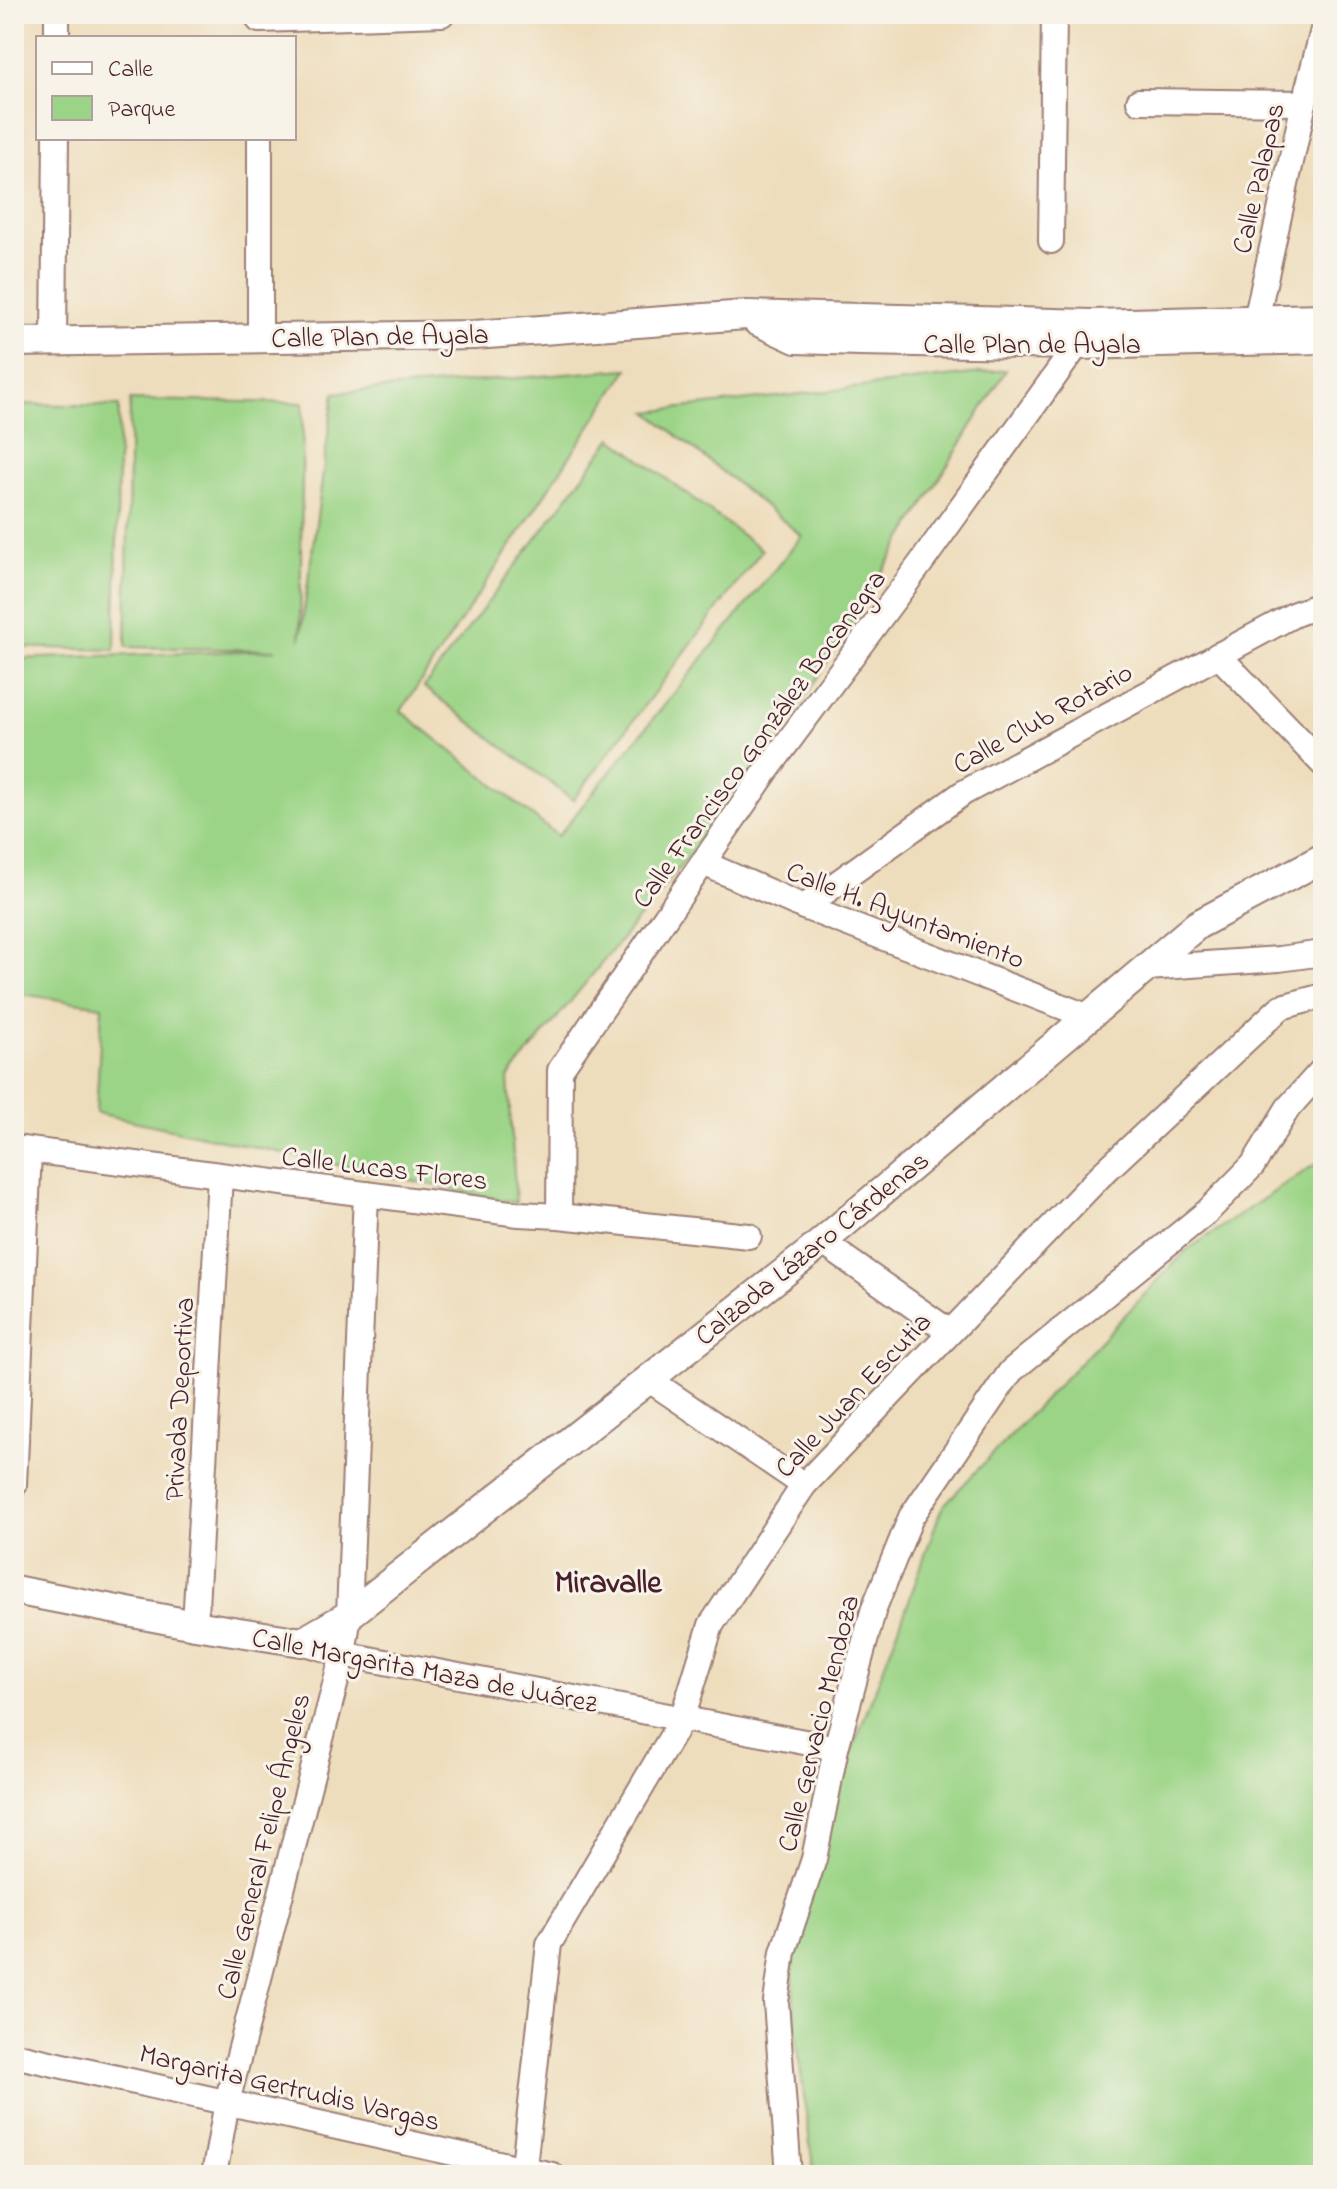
<svg xmlns="http://www.w3.org/2000/svg" width="1337" height="2189" font-family="'Indie Flower',sans-serif">
<style>
.green{fill:#9bd486;stroke:#727a58;stroke-width:2}
.lines{fill:none;stroke-linecap:round;stroke-linejoin:round}
.minor-casing{stroke:#9c7e74;stroke-width:28}
.tertiary-casing{stroke:#9c7e74;stroke-width:32}
.minor{stroke:#fff;stroke-width:24}
.tertiary{stroke:#fff;stroke-width:28}
.labels{text-anchor:middle;stroke-width:6;stroke-linejoin:round;paint-order:stroke}
.street-label{font-size:28px;fill:#4a1f2b;stroke:#f7f3e8}
.quarter-label{font-size:32px;font-weight:bold;fill:#4a1f2b;stroke:#f7f3e8}
</style>
<rect width="100%" height="100%" fill="#f7f3e8"/>
<filter id="ink" filterUnits="userSpaceOnUse"><feTurbulence type="fractalNoise" baseFrequency=".0125" numOctaves="2"/><feDisplacementMap in="SourceGraphic" scale="16" xChannelSelector="R" yChannelSelector="G"/><feConvolveMatrix kernelMatrix="1 2 1 2 8 2 1 2 1" color-interpolation-filters="sRGB"/></filter>
<filter id="wash" filterUnits="userSpaceOnUse"><feTurbulence type="fractalNoise" baseFrequency=".006" numOctaves="4" result="noise"/><feDisplacementMap in="SourceGraphic" scale="32" xChannelSelector="R" yChannelSelector="G"/><feGaussianBlur stdDeviation="1.8" result="paint"/><feColorMatrix in="noise" values="0 0 0 0 0 0 0 0 0 0 0 0 0 0 0 0 0 1.4 0 .05"/><feComposite in="paint" operator="in"/></filter>
<g filter="url(#wash)">
<rect width="100%" height="100%" fill="#eeddbc"/>
<g class="green">
<polygon points="628,369 401,711 558,836 802,536 648,412 1006,370 766,762 508,1078 516,1203 96,1113 102,1006 14,993 14,659 276,650 126,647 130,400 303,403 300,640 334,393"/>
<polygon points="14,404 119,406 115,650 14,647"/>
<polygon points="612,438 762,550 573,800 424,687"/>
<polygon points="1323,1159 1323,2175 814,2175 796,2034 791,1954 849,1758 906,1609 939,1515 943,1506 1187,1250"/>
</g>
</g>
<g filter="url(#ink)">
<g class="lines">
<defs>
<g id="minor">
<polyline points="259,20 442,14"/>
<polyline points="57,38 57,14"/>
<polyline points="1139,101 1304,103"/>
<polyline points="260,138 260,338"/>
<polyline points="1051,241 1054,14"/>
<polyline points="1255,336 1256,320 1304,103 1323,30"/>
<polyline points="54,341 56,138"/>
<polyline points="1218,655 1323,764"/>
<polyline points="703,863 804,907 1089,1017"/>
<polyline points="804,907 963,793 1295,614 1323,604"/>
<polyline points="1147,968 1279,959 1323,953"/>
<polyline points="14,1148 519,1214 559,1216 749,1236"/>
<polyline points="559,1216 560,1070 767,770 921,563 1085,334"/>
<polyline points="822,1242 950,1332"/>
<polyline points="648,1379 804,1485"/>
<polyline points="14,1485 29,1151"/>
<polyline points="195,1625 220,1176"/>
<polyline points="302,1642 343,1654 836,1748"/>
<polyline points="14,2055 552,2175"/>
<polyline points="214,2175 227,2102 343,1654 349,1615 366,1194"/>
<polyline points="523,2175 549,1944 682,1719 711,1625 804,1485 1101,1175 1281,1007 1323,996"/>
<polyline points="789,2175 776,2002 783,1952 814,1859 836,1748 874,1608 911,1517 1011,1371 1208,1211 1253,1165 1288,1108 1323,1069"/>
</g>
<g id="tertiary">
<polyline points="757,321 796,339 860,341 1078,345 1323,339"/>
<polyline points="14,342 474,335 746,315 1092,324 1323,318"/>
<polyline points="14,1590 195,1625 302,1642 349,1615 809,1253 1197,925 1323,858"/>
</g>
</defs>
<use href="#minor" class="minor-casing"/>
<use href="#tertiary" class="tertiary-casing"/>
<use href="#minor" class="minor"/>
<use href="#tertiary" class="tertiary"/>
</g>
</g>
<g class="labels">
<g class="street-label">
<text transform="translate(1257 178) rotate(-77)" y="10">Calle Palapas</text>
<text transform="translate(380 335) rotate(-1)" y="10">Calle Plan de Ayala</text>
<text x="1032" y="353">Calle Plan de Ayala</text>
<text transform="translate(1042 717) rotate(-29)" y="10">Calle Club Rotario</text>
<text transform="translate(758 738) rotate(-54)" y="10">Calle Francisco González Bocanegra</text>
<text transform="translate(906 914) rotate(21)" y="10">Calle H. Ayuntamiento</text>
<text transform="translate(385 1167) rotate(7)" y="10">Calle Lucas Flores</text>
<text transform="translate(811 1247) rotate(-39)" y="10">Calzada Lázaro Cárdenas</text>
<text transform="translate(852 1394) rotate(-47)" y="10">Calle Juan Escutia</text>
<text transform="translate(178 1399) rotate(-87)" y="10">Privada Deportiva</text>
<text transform="translate(425 1669) rotate(11)" y="10">Calle Margarita Maza de Juárez</text>
<text transform="translate(817 1723) rotate(-76)" y="10">Calle Gervacio Mendoza</text>
<text transform="translate(262 1846) rotate(-76)" y="10">Calle General Felipe Ángeles</text>
<text transform="translate(290 2086) rotate(13)" y="10">Margarita Gertrudis Vargas</text>
</g>
<g class="quarter-label">
<text x="608" y="1592">Miravalle</text>
</g>
</g>
<rect width="1337" height="2189" fill="none" stroke="#f7f3e8" stroke-width="48"/>
<rect x="36" y="36" width="260" height="104" fill="#f7f3e8" stroke="#b29e9c" stroke-width="2"/>
<rect x="52" y="62" width="40" height="12" fill="#ffffff" stroke="#b29e9c" stroke-width="2"/>
<text x="108" y="76" font-size="24" fill="#4a1f2b">Calle</text>
<rect x="52" y="96" width="40" height="24" fill="#9bd486" stroke="#b29e9c" stroke-width="2"/>
<text x="108" y="116" font-size="24" fill="#4a1f2b">Parque</text>
</svg>
